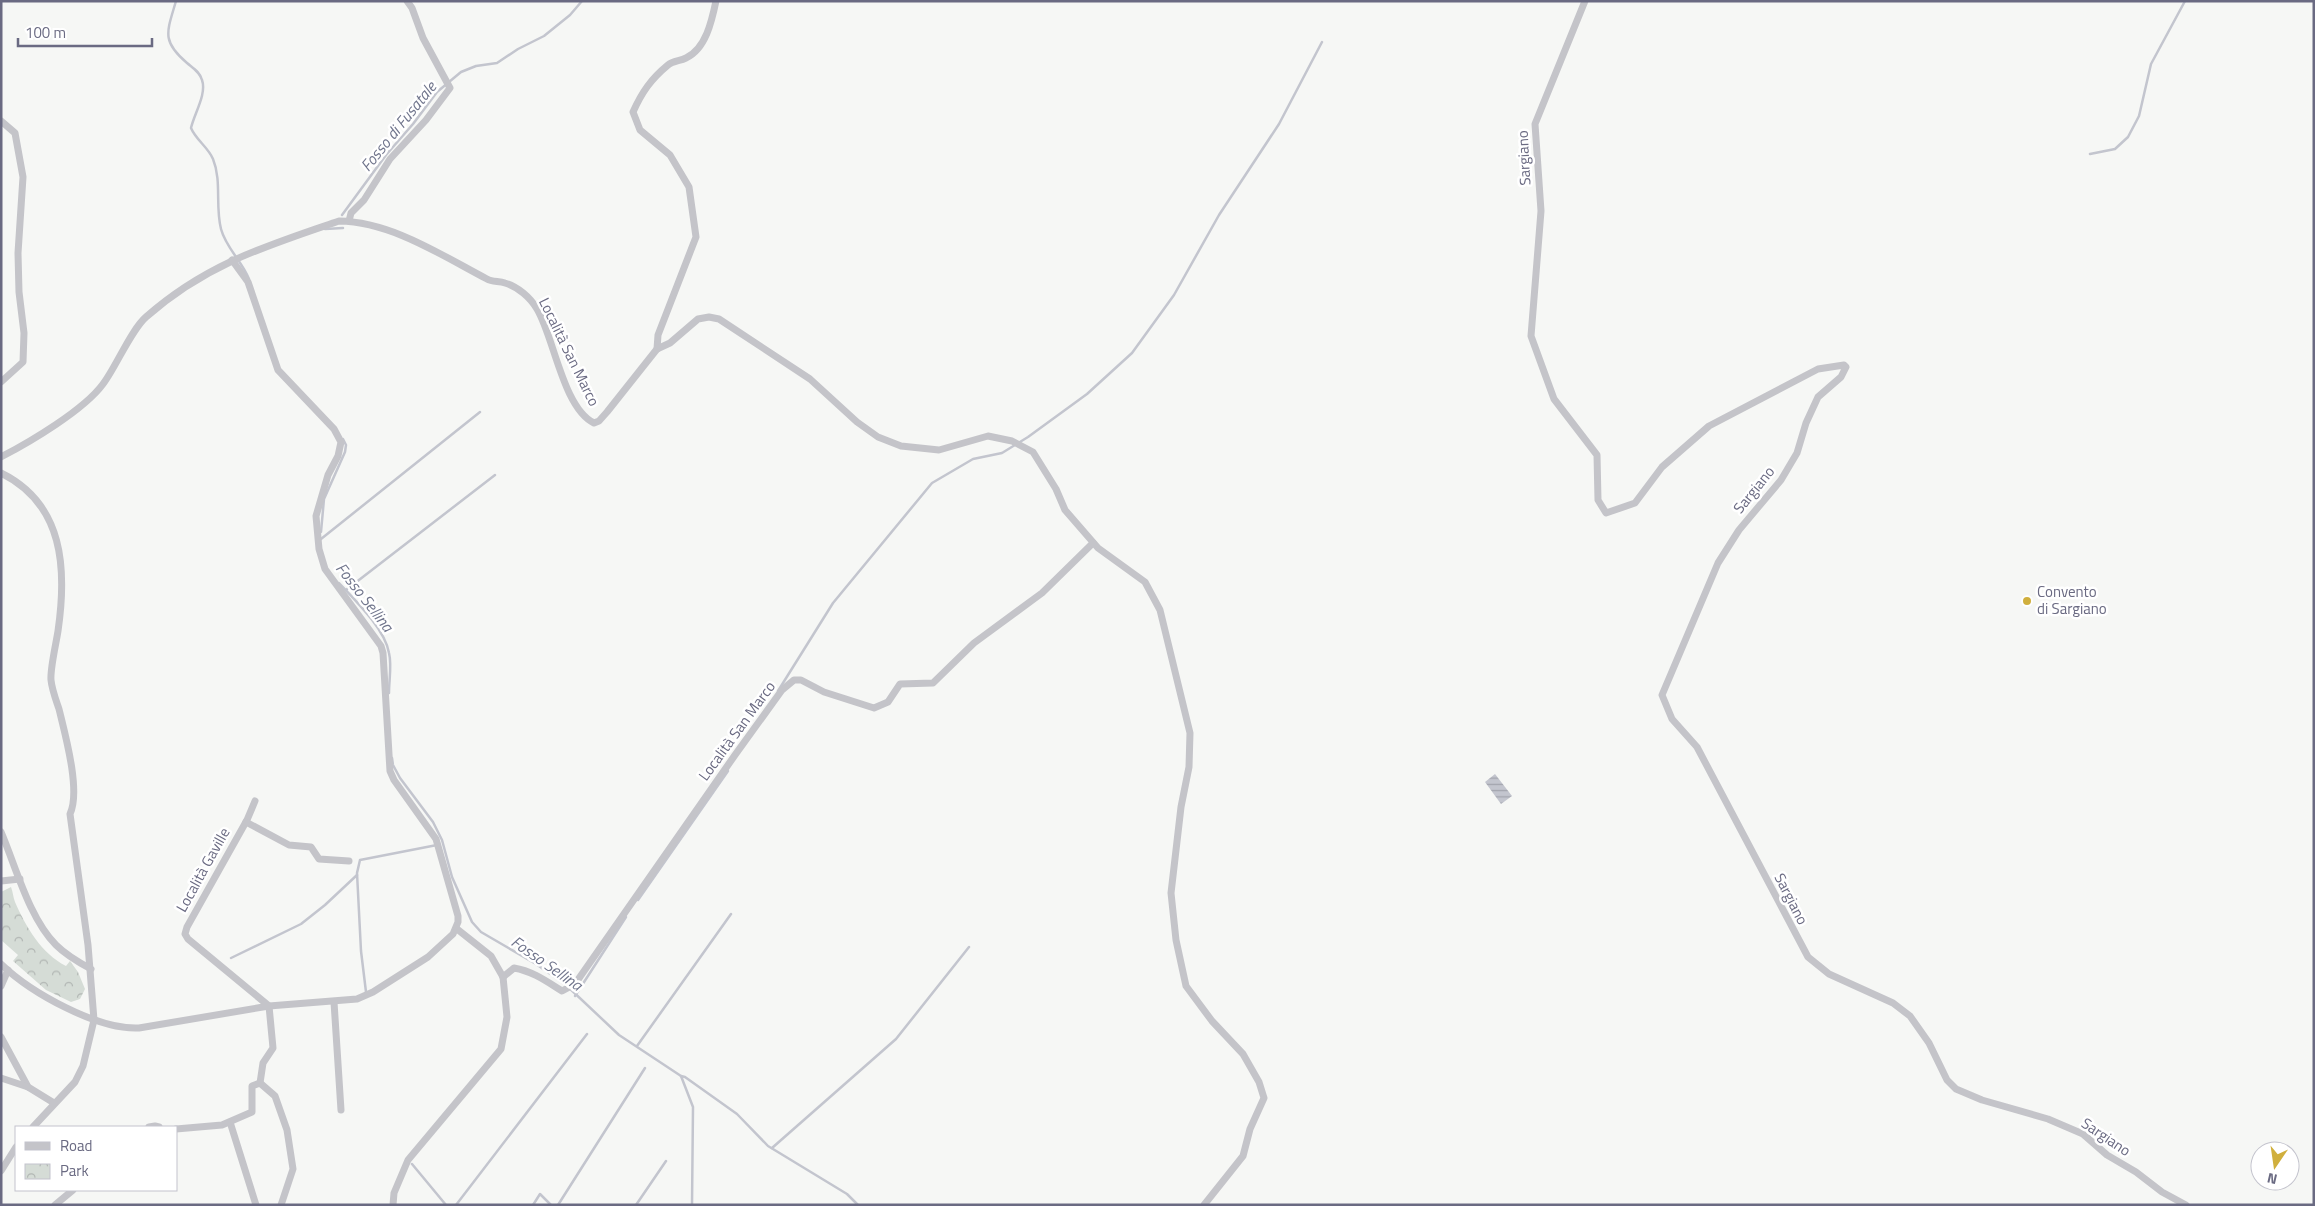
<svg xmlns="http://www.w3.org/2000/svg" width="2315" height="1206" font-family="'Titillium Web',sans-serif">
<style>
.park{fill:url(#park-crowns)}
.water{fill:url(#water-rules)}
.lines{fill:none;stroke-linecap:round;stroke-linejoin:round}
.stream{stroke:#c3c5ce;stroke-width:2.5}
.street{stroke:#c4c4c9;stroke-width:7}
.poi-dot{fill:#d0af3d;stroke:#fff;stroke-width:2}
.labels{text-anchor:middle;stroke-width:5;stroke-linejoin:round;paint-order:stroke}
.street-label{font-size:15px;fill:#6a6a82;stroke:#fff}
.poi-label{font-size:15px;fill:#6a6a82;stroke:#fff;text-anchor:start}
.water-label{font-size:16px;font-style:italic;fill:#70758c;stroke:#fff}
</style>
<defs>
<pattern id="park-crowns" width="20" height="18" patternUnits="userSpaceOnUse" patternTransform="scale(1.25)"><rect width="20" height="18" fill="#d5dcd6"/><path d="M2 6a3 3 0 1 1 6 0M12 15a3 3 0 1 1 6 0" fill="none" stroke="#b1b6b3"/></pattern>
<pattern id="water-rules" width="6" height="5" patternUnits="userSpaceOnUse" patternTransform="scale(1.25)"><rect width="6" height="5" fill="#c3c5ce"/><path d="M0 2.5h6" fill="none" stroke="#a2a4ad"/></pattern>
</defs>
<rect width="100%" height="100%" fill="#f6f7f5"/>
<path class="park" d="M11,887C13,892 13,897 15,902C26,927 41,953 66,966L70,961L78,972L85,989L80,999L71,1002L46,990L13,961L18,955L1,940V892Z"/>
<polygon class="water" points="1495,774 1512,796 1501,804 1485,782"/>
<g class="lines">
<g class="stream">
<path d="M176,1C167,32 161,41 187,63C193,68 200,72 202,80C207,94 194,114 191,128C196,140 208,147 213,159C222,181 215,206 221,229C226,248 242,261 249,279"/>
<polyline points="2090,154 2115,149 2128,137 2139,116 2151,64 2185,1"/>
<polyline points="342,215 386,155 413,124 437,92 461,72 476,66 497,63 518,49 544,36 570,15 582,1"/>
<polyline points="325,229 343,228"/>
<polyline points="321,532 324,499 345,452 346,445 343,439"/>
<polyline points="321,539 480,412"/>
<path d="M339,583C355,600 385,629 389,653C392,665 389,680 389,693"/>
<polyline points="346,590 495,475"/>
<polyline points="778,691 833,603 932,483 973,459 1002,453 1028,437 1087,394 1132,353 1174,295 1219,215 1279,124 1322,42"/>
<polyline points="392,758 393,765 400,778 433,822 442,840 452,877 472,922 481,932 536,964 566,985 619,1035 681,1076 693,1107 692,1205"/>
<polyline points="638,900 728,771"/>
<polyline points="231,958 301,924 325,905 357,875"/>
<polyline points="366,992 361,951 357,873 360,860 437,845"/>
<polyline points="575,996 626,917"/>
<polyline points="637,1046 731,914"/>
<polyline points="681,1076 685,1077 737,1114 768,1146 847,1194 858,1205"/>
<polyline points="772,1148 896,1039 969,947"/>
<polyline points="412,1164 446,1205"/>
<polyline points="456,1205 587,1034"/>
<polyline points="533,1205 540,1194 551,1205"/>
<polyline points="558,1205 645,1068"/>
<polyline points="636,1205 666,1161"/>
</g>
<g class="street">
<polyline points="1585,1 1535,124 1541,211 1531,336 1554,399 1597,455 1598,500 1606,513 1635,503 1662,467 1709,426 1818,369 1844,365 1846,367 1841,377 1818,397 1806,423 1797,453 1781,480 1739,530 1718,563 1662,695 1672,719 1697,747 1808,957 1829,974 1893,1003 1910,1016 1929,1043 1947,1080 1956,1089 1982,1100 2048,1119 2083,1134 2107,1155 2136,1172 2162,1192 2186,1205"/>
<polyline points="1,121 15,133 23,177 18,253 19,292 24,333 23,362 1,382"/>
<polyline points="349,221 351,213 364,200 390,159 426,120 450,88 423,38 412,8 407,1"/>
<path d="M657,349L658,335L696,237L689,187L670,155L640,130L633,112C642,92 651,79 668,65C673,61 680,61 686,58C706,49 712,20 716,1"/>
<path d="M1,457C30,442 84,410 103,384C116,367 131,330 146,317C206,264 266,246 339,221C392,222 441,255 487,279C492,282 499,281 505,283C518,287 530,297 537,309C554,337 563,408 594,423L599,421L607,412L657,349L670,343L698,319L709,317L719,319L810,379L857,422L878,437L901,446L939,450L988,436L1012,441L1033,452L1056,489L1065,510L1098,548L1145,582L1160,610L1190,733L1189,767L1181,807L1171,893L1176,940L1186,986L1212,1021L1243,1054L1259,1082L1264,1098L1250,1129L1243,1156L1204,1205"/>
<path d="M1,473C64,504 67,569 58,631C56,644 50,669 51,680C52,690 56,700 59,709C65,734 81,791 70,814L88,945L94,1020L83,1066L75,1082L33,1127"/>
<polyline points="255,801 247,820 187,927 185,934 188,939 269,1006 273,1048 263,1063 260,1083"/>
<polyline points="246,822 289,845 311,847 319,859 349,861"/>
<path d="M1,832C16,867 29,918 56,945C66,955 78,962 91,969"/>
<polyline points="1,881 20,879"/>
<path d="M1,964C31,993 98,1030 139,1028L269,1006L357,999L373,992L428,957L453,934L458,922V916L436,839L394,780L390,771L383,653L381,646L325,569L319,549L316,516L328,475L338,456L341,442L334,429L278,370L248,282L232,260"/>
<path d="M503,977L514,968C532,971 546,981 562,991L575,984L735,755L782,690L794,680H801L824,692L874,708L888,702L900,684L933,683L974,643L1042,593L1093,543"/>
<polyline points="1,986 8,970"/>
<polyline points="334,1002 341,1110"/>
<polyline points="1,1037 28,1087 54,1103"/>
<polyline points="1,1078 28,1087"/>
<polyline points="230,1122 256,1205"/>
<polyline points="149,1127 155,1126 159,1127"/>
<polyline points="176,1129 222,1125 252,1112 252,1086 260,1083 275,1096 287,1130 293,1169 281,1205"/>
<polyline points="1,1171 16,1147"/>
<polyline points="55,1205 73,1190"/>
<polyline points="393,1205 394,1193 408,1160 501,1049 507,1017 503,977 491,956 457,929"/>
</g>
</g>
<circle class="poi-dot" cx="2027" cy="601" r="5"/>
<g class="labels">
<g class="street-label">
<text transform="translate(1524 158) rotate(-93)" y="5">Sargiano</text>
<text transform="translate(569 352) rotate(64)" y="5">Località San Marco</text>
<text transform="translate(1754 490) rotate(-51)" y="5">Sargiano</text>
<text transform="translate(737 731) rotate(-54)" y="5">Località San Marco</text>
<text transform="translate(203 870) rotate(-61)" y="5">Località Gaville</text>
<text transform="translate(1791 899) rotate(63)" y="5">Sargiano</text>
<text transform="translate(2106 1137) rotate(34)" y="5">Sargiano</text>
</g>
<g class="poi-label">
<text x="2037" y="597">Convento<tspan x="2037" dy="17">di Sargiano</tspan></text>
</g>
<g class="water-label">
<text transform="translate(398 126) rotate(-51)" y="6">Fosso di Fusatale</text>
<text transform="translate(365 597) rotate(52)" y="6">Fosso Sellina</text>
<text transform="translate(547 963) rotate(35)" y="6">Fosso Sellina</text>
</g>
</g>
<rect width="2315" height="1206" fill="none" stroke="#6a6a82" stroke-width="5"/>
<rect x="15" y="1126" width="162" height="65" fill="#ffffff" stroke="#c3c3cd"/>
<rect x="25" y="1142" width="25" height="8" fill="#c4c4c9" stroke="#c3c3cd"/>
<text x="60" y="1151" font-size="15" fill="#6a6a82">Road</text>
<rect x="25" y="1164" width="25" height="15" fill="url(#park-crowns)" stroke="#c3c3cd"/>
<text x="60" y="1176" font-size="15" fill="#6a6a82">Park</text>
<g transform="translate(2275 1166) rotate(193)"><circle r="24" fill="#ffffff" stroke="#c3c3cd"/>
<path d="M0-4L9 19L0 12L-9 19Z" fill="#d0af3d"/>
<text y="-8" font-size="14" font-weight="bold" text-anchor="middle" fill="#6a6a82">N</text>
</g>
<path d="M18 38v8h134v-8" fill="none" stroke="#6a6a82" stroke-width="2.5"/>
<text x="25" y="38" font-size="15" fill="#6a6a82" stroke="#ffffff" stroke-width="4" paint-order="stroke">100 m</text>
</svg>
